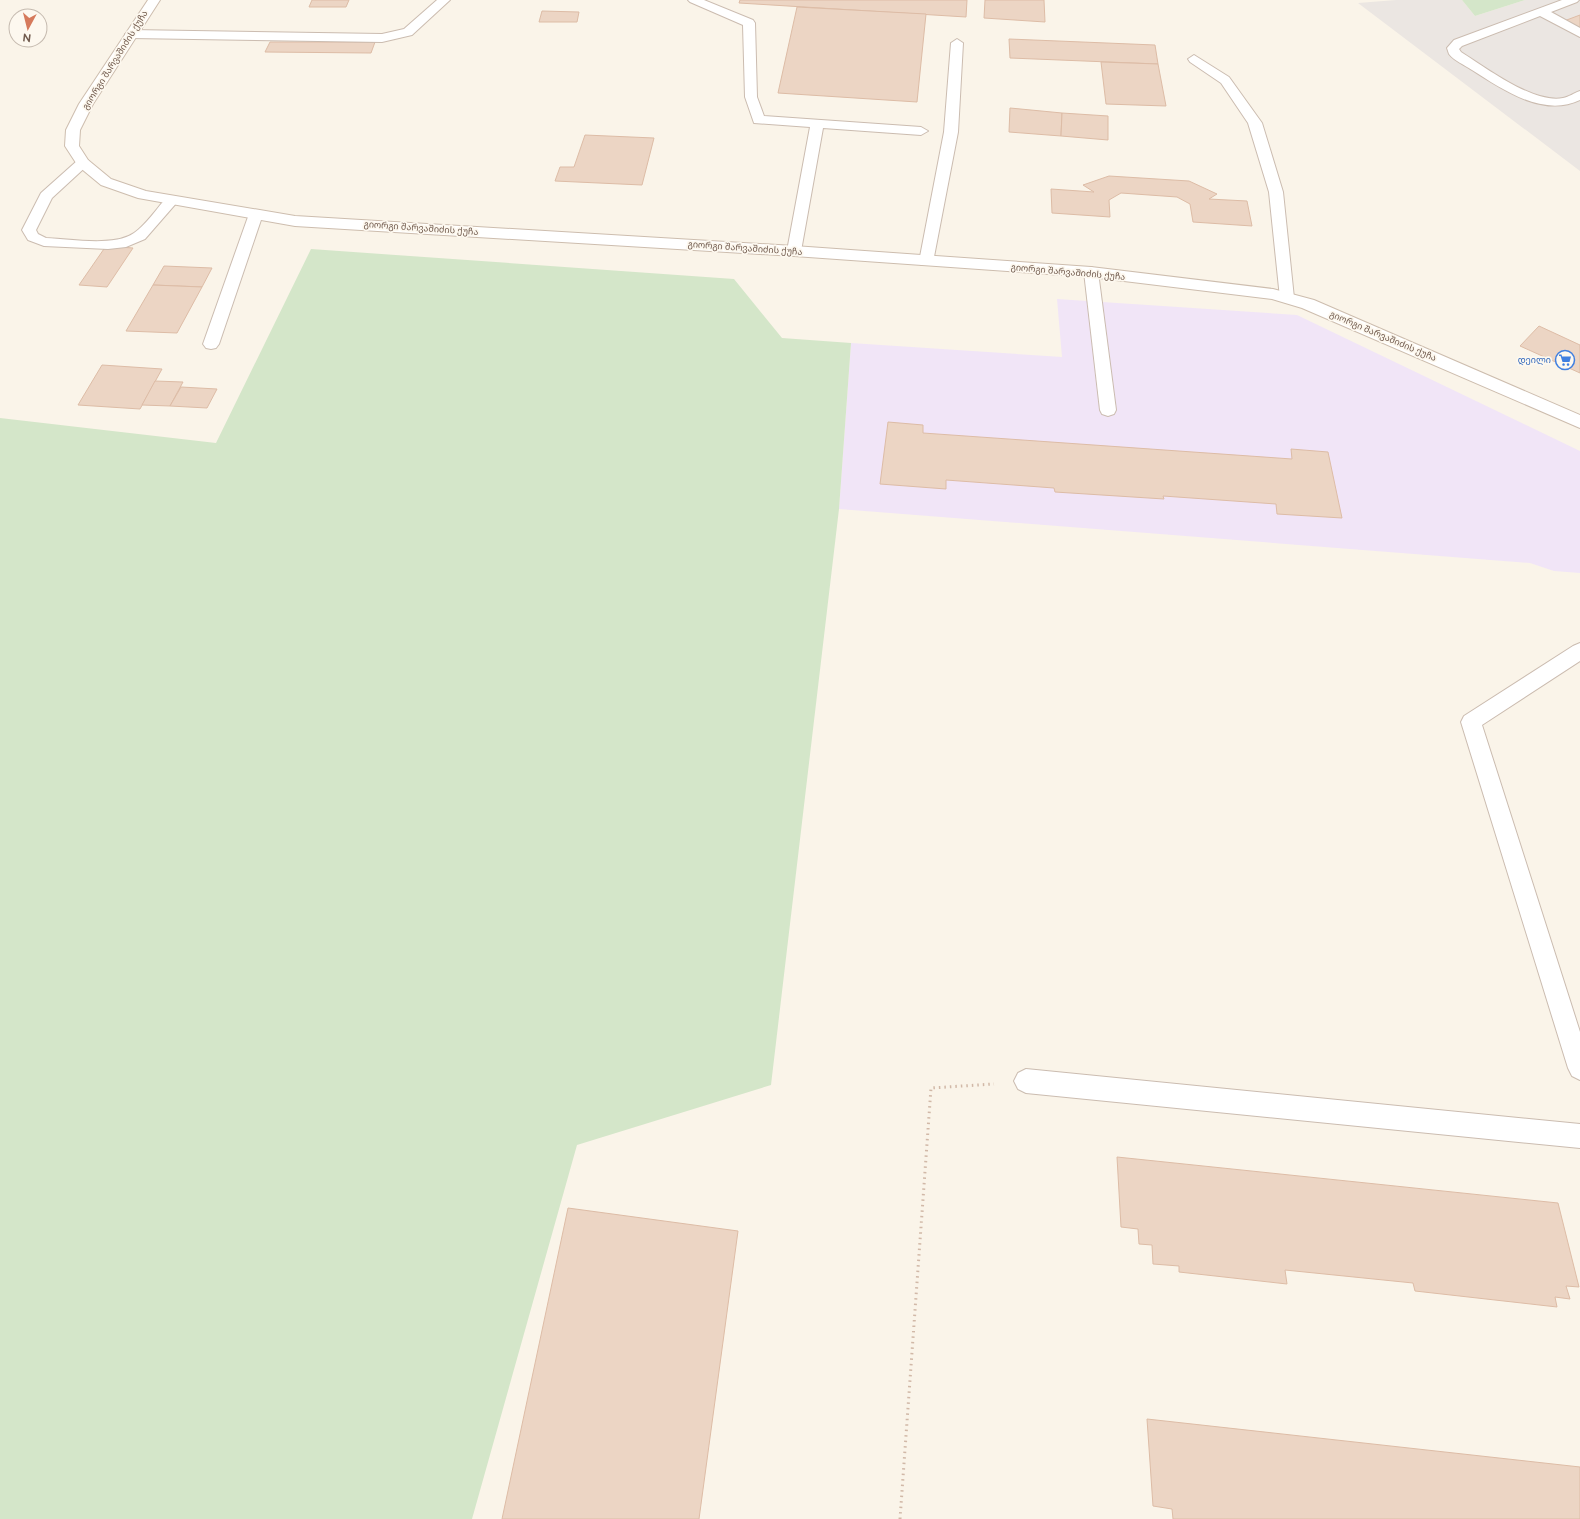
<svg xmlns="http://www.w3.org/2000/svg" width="1580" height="1519" font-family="Raleway,'Noto Sans Georgian',sans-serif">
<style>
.industrial{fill:#ebe6e2}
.education{fill:#f1e5f7}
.green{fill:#d4e6c9}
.building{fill:#ecd5c4;stroke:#ddbca6}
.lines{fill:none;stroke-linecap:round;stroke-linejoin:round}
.lane-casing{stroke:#cbbcb0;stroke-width:2}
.secondary-casing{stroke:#cdbdae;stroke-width:2}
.path{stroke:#d1b8a7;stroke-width:3;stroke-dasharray:1.5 4;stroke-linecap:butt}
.lane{fill:#fff;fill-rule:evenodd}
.secondary{fill:#fff;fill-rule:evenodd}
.labels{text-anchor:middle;stroke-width:3.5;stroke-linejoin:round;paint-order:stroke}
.far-street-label{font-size:9px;fill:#725c4f;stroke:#fdf8ef}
.far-shop-label{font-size:9px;fill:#366cbe;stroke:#fdf8ef;text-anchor:end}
</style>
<rect width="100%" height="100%" fill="#faf4e9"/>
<polygon class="industrial" points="1396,0 1462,0 1475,16 1525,0 1580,0 1580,171 1358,3"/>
<polygon class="education" points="1057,299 1297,315 1580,451 1580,573 1554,571 1530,563 839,509 851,343 1062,357"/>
<g class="green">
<polygon points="1462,0 1525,0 1475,16"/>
<polygon points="311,249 734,279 782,338 851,343 839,509 771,1085 577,1145 472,1519 0,1519 0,418 216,443"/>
</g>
<g class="building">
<polygon points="312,0 349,0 346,7 309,7"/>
<polygon points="740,0 967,0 966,17 739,3"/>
<polygon points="985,0 1044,0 1045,22 984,18"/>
<polygon points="797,7 926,14 917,102 778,93"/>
<polygon points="542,11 579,12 577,22 539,22"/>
<polygon points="1580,15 1580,30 1564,21"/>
<polygon points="1009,39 1155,45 1158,64 1010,58"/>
<polygon points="270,42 375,42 371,53 265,52"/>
<polygon points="1101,62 1158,64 1166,106 1106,104"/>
<polygon points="1010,108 1062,113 1061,136 1009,132"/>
<polygon points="1062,113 1108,116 1108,140 1061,136"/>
<polygon points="585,135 654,138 642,185 555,181 560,167 574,167"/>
<polygon points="1109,176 1189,181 1217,194 1209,199 1247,201 1252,226 1193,222 1190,204 1177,197 1121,193 1109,200 1110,217 1052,213 1051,189 1094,192 1083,185"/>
<polygon points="106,246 133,248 107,287 79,285"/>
<polygon points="164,266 212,268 202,287 153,285"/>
<polygon points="153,285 202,287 177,333 126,331"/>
<polygon points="1539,326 1580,345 1580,373 1520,346"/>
<polygon points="102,365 162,369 140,409 78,405"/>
<polygon points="155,381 183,382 170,406 142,405"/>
<polygon points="181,387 217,389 207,408 170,406"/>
<polygon points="888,422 923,425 923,433 1292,459 1291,449 1328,452 1342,518 1277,514 1276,504 1163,496 1164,499 1055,492 1054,488 946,480 946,489 880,484"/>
<polygon points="1117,1157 1558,1203 1579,1287 1566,1286 1570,1299 1555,1297 1557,1307 1415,1291 1413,1283 1285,1270 1287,1284 1179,1272 1179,1266 1153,1264 1152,1245 1139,1244 1138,1229 1121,1227"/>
<polygon points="568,1208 738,1231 699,1519 502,1519"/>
<polygon points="1147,1419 1580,1467 1580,1519 1173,1519 1172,1509 1153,1506"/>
</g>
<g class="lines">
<defs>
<g id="lane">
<polygon points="437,0 450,0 412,35 382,42 131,38 125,34 131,30 382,34 404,29"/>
<polygon points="688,0 704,0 753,20 755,23 757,97 764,116 921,127 928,131 921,135 823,128 801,251 799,254 789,254 787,251 810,127 754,123 745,97 743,25 690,2"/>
<path d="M1562,0H1579L1577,2L1551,12L1580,28V37L1540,16L1462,46L1459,49L1461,52C1485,67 1533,104 1563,98C1569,97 1574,93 1580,91V100C1543,118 1502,89 1472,70C1465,65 1454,61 1449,54L1447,48L1454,40Z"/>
<polygon points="957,39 963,43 958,132 933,262 931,265 921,265 919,262 944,132 951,43"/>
<polygon points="1194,55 1229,77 1262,123 1283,192 1294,298 1292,301 1287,303 1282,301 1280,298 1269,192 1248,123 1221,83 1190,62 1188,59"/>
<path d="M83,159L88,160L90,163L52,198L36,230L38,234L46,238C70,239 114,247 134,233C145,226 158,207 167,197H177L179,200L145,239L126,247L108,249L44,246L28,240L22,230L41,193L78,160Z"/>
<polygon points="256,210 261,211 263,214 219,344 216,348 211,349 206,348 203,344 249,214 251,211"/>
<polygon points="1091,267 1096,269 1098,272 1116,410 1114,414 1108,416 1102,414 1100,410 1084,272 1086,269"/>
<polygon points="1580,643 1580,661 1482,725 1580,1032 1580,1080 1572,1076 1568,1068 1461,722 1464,716 1573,646"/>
<polygon points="1026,1069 1580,1124 1580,1148 1026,1093 1018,1089 1014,1081 1018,1073"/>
</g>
<polygon id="secondary" points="148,0 160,0 93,104 80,130 79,146 88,160 111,179 146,191 295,216 794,246 1091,267 1273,289 1314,300 1580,415 1580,428 1302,308 1272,299 1091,277 794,256 295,226 138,198 101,185 78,166 65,146 66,130 79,104"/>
</defs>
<use href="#lane" class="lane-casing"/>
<use href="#secondary" class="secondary-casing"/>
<polyline class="path" points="900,1519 931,1088 994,1084"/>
<use href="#lane" class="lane"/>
<use href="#secondary" class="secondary"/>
</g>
<defs>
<symbol id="supermarket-ring" viewBox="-11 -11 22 22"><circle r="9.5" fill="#fdf8ef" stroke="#3f7fe0" stroke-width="1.5"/><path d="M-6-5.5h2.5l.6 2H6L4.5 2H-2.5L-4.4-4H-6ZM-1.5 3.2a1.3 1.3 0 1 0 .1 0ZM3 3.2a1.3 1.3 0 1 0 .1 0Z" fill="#3f7fe0"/></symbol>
</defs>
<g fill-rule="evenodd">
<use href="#supermarket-ring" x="1554" y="349" width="22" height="22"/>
</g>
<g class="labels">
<g class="far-street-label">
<text transform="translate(115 60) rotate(-58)" y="3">გიორგი შარვაშიძის ქუჩა</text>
<text transform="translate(421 228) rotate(4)" y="3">გიორგი შარვაშიძის ქუჩა</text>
<text transform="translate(745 248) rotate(4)" y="3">გიორგი შარვაშიძის ქუჩა</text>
<text transform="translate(1068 272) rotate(5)" y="3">გიორგი შარვაშიძის ქუჩა</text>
<text transform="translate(1383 336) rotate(23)" y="3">გიორგი შარვაშიძის ქუჩა</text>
</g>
<g class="far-shop-label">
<text x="1551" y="363">დეილი</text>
</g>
</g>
<g transform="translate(28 28) rotate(187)"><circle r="19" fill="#fdf8ef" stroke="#c5baaf"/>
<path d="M0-3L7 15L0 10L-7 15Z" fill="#d67a5c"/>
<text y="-6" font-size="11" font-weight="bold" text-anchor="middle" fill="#725c4f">N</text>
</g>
</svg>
